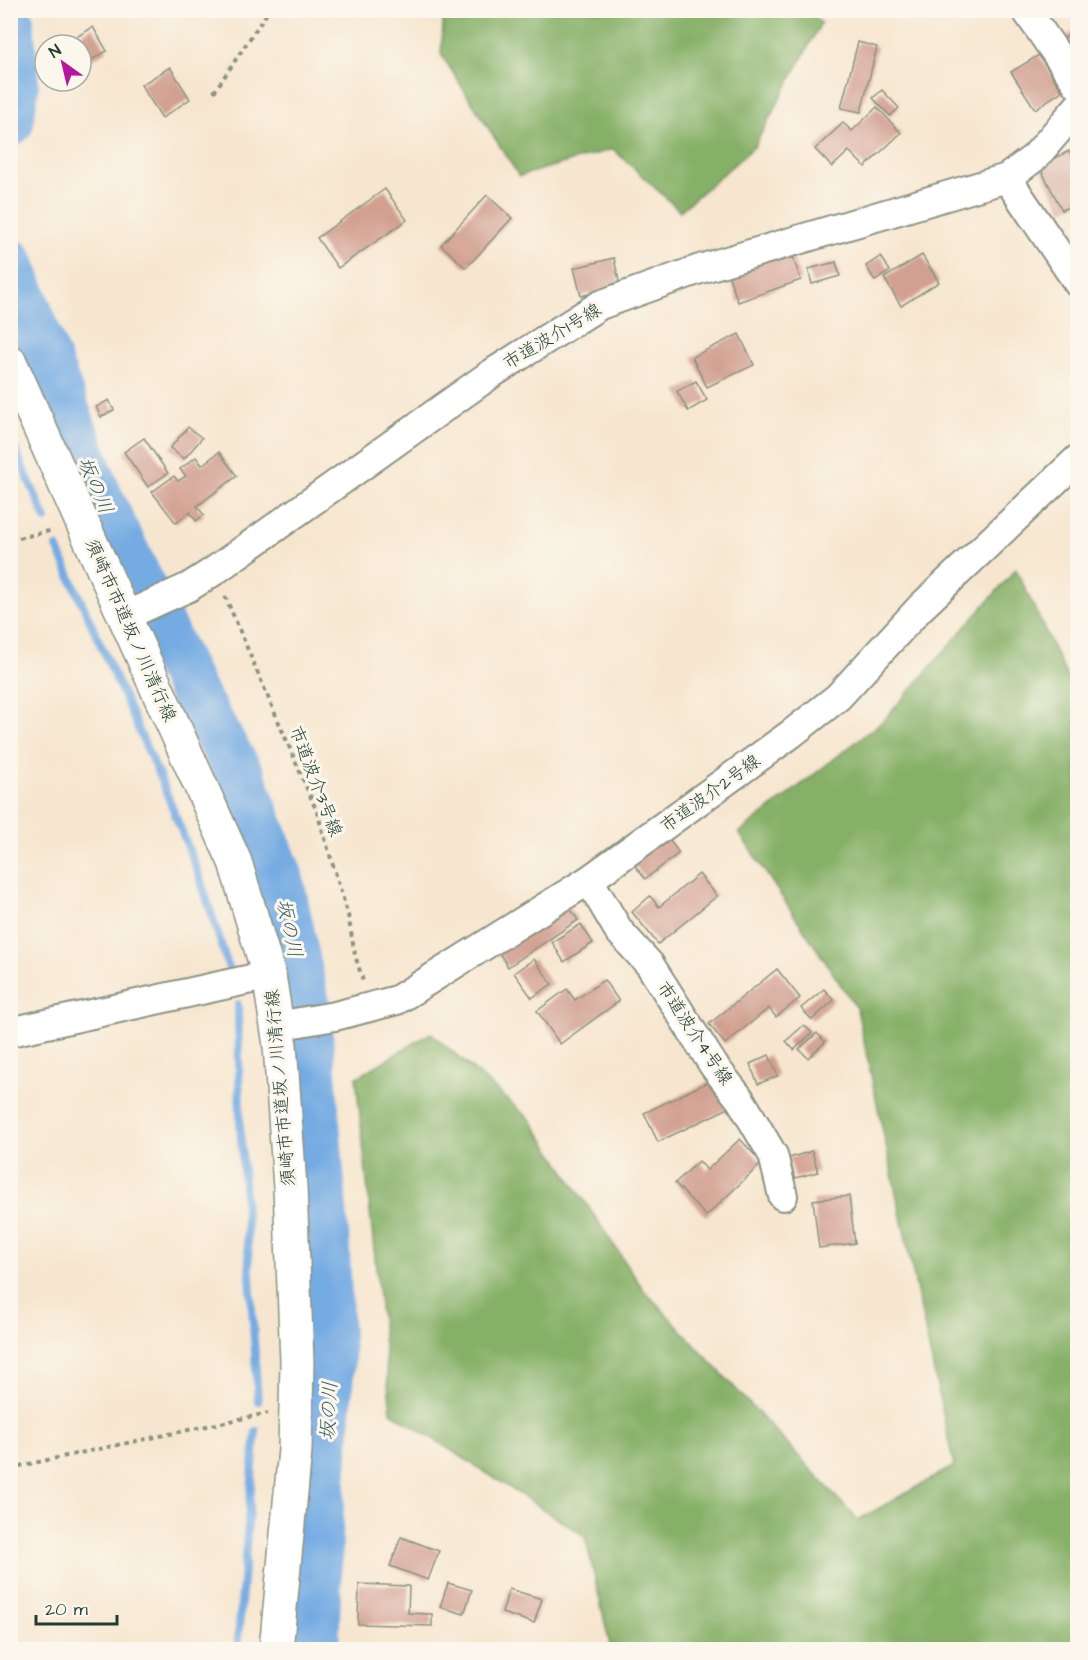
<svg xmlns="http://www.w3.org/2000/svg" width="1088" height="1660" font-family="'Architects Daughter','Klee One',sans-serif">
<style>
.forest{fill:#86b067;stroke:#52764e;stroke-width:1.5}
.water{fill:#74abe3;stroke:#4a748c;stroke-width:1.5}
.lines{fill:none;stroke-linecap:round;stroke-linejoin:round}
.stream{stroke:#74abe3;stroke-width:8}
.river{stroke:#74abe3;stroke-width:48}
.building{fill:#d2a091}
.minor-casing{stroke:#8b9282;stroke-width:32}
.tertiary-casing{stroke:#8b9282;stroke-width:36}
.path{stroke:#8b9282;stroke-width:4;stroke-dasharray:4.5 4.5;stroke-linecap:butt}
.minor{stroke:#fff;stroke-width:28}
.tertiary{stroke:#fff;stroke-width:33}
.labels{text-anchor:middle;stroke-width:6;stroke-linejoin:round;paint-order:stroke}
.street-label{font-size:18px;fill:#1f3d34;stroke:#fbf7ec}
.water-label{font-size:20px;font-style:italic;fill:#395e69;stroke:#fbf7ec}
</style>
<rect width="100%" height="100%" fill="#fbf7ec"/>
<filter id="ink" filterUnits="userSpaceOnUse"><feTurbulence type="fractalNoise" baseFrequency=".0167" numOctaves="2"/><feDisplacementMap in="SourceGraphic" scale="12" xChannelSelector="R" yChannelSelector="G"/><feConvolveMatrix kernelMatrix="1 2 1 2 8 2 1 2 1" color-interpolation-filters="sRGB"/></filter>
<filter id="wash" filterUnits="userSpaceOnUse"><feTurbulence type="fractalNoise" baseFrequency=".008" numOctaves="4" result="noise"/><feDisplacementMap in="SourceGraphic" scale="24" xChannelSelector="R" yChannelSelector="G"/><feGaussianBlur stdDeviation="1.35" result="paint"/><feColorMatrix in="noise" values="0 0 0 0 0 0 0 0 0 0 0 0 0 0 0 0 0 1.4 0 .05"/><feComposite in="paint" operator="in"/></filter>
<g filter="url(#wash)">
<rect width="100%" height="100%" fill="#f7e6cf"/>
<g class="forest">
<polygon points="807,11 821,23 754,147 680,211 613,149 519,176 441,54 444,11"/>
<polygon points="1016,569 1077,698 1077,1649 611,1649 585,1536 391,1412 356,1078 431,1033 530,1119 643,1289 858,1520 954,1466 857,1009 739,833 884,720"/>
</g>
<polygon class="water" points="311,1463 336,1464 332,1649 296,1649"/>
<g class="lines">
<g class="stream">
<polyline points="10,438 46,519"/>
<polyline points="57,547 165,789 199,875 230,972"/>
<polyline points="238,1004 240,1123 258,1401"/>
<polyline points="237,1650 256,1431"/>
</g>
<g class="river">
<polyline points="10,21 15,86 10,122"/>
<polyline points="10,262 97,493 194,695 241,776 279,876 307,1011 325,1234 331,1358 320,1510 315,1650"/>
</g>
</g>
<g id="blocks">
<g class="building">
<polygon points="93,27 107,51 81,66 81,45 63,45"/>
<polygon points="1075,29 1078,32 1078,58 1076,60 1061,41"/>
<polygon points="858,42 877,47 861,112 841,108"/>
<polygon points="1039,55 1062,91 1035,109 1011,72"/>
<polygon points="170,67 190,99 162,118 141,85"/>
<polygon points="882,90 899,108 890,116 873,98"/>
<polygon points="877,107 901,133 865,167 849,151 832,167 815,149 843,123 852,131"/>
<polygon points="1069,151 1078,168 1078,203 1062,210 1039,166"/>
<polygon points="385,189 407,220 338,268 317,238"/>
<polygon points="487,195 512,218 466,268 441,245"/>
<polygon points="791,252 801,280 738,302 728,274"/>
<polygon points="922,255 939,282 901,306 884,278"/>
<polygon points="881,256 890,271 875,281 866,266"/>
<polygon points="614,258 620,286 581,296 574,268"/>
<polygon points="836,262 840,276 812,284 808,269"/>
<polygon points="739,334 754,365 707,387 692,357"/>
<polygon points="696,381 707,400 688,411 677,391"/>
<polygon points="109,400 114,410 101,417 96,407"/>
<polygon points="188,427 202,438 184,459 170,448"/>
<polygon points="144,438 168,473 148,487 124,452"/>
<polygon points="219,452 237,476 197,506 204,515 196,521 190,512 176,523 152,492 174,476 178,481 186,476 180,469 196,457 202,465"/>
<polygon points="665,834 679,853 645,879 631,860"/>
<polygon points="699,874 717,896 658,944 632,912 650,896 659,907"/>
<polygon points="565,901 578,920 508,967 496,948"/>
<polygon points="581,924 593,943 564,962 552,942"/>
<polygon points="534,959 552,984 532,998 514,973"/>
<polygon points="777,969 800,998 776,1017 769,1008 725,1044 709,1024"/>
<polygon points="604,980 619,1001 560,1044 537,1011 567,989 575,1000"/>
<polygon points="824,989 834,1000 812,1020 801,1008"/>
<polygon points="804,1025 812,1033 794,1050 786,1041"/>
<polygon points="817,1033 825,1042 808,1058 799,1049"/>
<polygon points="769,1055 778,1076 758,1084 750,1064"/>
<polygon points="712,1080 733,1106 658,1142 644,1113"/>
<polygon points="740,1139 762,1163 706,1216 675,1183 699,1161 707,1170"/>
<polygon points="812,1151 818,1172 795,1178 789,1158"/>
<polygon points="849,1196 855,1243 819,1248 813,1200"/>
<polygon points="401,1537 439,1551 428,1580 390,1566"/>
<polygon points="448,1583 472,1590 464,1614 440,1607"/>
<polygon points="359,1584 409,1586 408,1613 432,1614 432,1626 358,1624"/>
<polygon points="509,1589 542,1599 534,1623 502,1613"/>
</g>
</g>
</g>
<g filter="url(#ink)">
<use href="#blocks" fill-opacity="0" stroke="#8b9282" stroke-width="1.5"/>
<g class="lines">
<defs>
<g id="minor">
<polyline points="1026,10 1078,85"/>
<polyline points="1007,178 1078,283"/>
<polyline points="125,616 189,587 214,571 491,374 600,305 700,269 1007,178 1035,157 1078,107"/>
<polyline points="589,880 619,931 650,965 714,1066 740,1099 773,1155 783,1196"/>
<polyline points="277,1026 335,1016 397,1000 589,880 791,734 838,697 920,608 1078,459"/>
<polyline points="10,1032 269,975"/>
</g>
<polyline id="tertiary" points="10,362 235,862 269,975 280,1045 290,1187 297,1362 295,1450 276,1650"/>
</defs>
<use href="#minor" class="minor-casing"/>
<use href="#tertiary" class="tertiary-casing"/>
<g class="path">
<polyline points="214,92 269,10"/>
<polyline points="10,540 54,530"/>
<polyline points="225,596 317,812 348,915 355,955 363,981"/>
<polyline points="10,1468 268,1413"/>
</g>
<use href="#minor" class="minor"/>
<use href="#tertiary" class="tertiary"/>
</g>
</g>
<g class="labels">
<g class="street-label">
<text transform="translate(552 336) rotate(-31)" y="6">市道波介1号線</text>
<text transform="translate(131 630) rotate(66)" y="6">須崎市市道坂ノ川清行線</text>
<text transform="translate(316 781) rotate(69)" y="6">市道波介3号線</text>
<text transform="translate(710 793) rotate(-36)" y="6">市道波介2号線</text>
<text transform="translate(695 1033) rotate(56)" y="6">市道波介4号線</text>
<text transform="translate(280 1088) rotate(-95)" y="6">須崎市市道坂ノ川清行線</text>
</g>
<g class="water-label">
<text transform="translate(96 485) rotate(67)" y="7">坂の川</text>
<text transform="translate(290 928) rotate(78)" y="7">坂の川</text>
<text transform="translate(328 1411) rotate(-87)" y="7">坂の川</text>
</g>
</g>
<rect width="1088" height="1660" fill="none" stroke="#fbf7ec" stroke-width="36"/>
<g transform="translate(63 63) rotate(326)"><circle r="28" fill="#fbf7ec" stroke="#a3ada2" stroke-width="1.5"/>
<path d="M0-4.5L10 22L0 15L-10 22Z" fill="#b5179e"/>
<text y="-9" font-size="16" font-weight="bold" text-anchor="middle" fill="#1f3d34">N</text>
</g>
<path d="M36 1615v9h81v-9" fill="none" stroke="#1f3d34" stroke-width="3"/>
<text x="45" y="1615" font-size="18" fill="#1f3d34" stroke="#fbf7ec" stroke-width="4.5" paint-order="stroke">20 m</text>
</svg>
